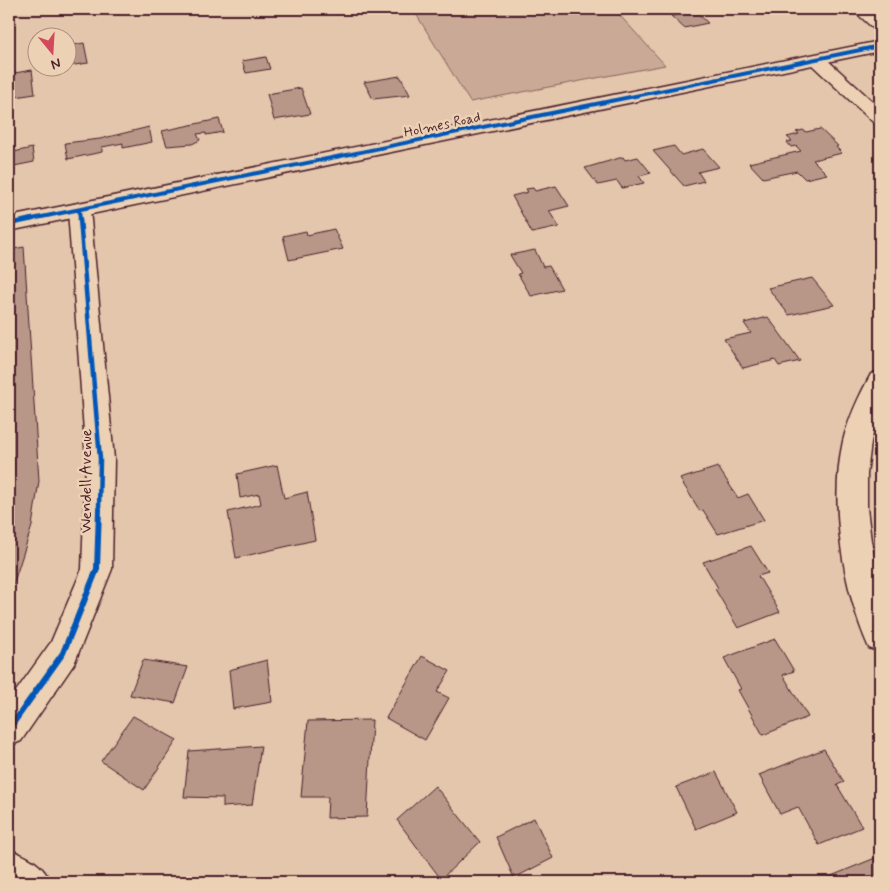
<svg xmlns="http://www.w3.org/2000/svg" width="889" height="891" font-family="Mynerve,sans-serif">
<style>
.green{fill:#caaa96;stroke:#8a6460}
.building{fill:#b89788;stroke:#4a1f2b}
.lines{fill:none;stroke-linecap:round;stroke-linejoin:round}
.minor-casing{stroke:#4a1f2b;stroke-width:3}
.major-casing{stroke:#4a1f2b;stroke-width:3}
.minor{fill:#edd1b4;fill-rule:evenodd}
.major{fill:#edd1b4;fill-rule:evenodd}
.cycleway-far2-casing{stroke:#edd1b4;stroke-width:5.5}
.cycleway-far1-casing{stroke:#edd1b4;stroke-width:8}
.cycleway-casing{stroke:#edd1b4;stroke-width:9}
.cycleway-far2{stroke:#0057b8;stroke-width:4}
.cycleway-far1{stroke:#0057b8;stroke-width:4.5}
.cycleway{stroke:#0057b8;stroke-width:6}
.labels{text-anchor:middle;stroke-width:5;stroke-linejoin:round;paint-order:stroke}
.far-street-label{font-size:14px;fill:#4a1f2b;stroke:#edd1b4}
.street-label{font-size:16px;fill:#4a1f2b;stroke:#edd1b4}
</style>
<rect width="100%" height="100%" fill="#e3c6ac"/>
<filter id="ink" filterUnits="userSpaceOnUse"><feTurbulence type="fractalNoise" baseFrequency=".02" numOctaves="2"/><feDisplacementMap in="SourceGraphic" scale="10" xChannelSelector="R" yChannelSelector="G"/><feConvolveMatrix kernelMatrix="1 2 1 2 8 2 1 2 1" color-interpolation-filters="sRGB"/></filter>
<g filter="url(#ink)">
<polygon class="green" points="413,9 614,9 665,65 470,102"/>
<g class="building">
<polygon points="695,11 708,23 684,28 671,16"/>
<polygon points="84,43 88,63 68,66 68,46"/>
<polygon points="266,57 270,69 246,73 242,61"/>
<polygon points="32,70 35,94 9,98 9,74"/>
<polygon points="400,76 410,95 373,99 364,82"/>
<polygon points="301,88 310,114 274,120 267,94"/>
<polygon points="219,119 223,132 206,135 206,133 197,134 200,140 192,144 167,146 162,131"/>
<polygon points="149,127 152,142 123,148 123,143 102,147 102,152 68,159 65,143 100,139"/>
<polygon points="820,129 838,146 836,147 842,153 813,160 827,174 805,179 797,171 763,178 749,163 801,151 796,146 791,147 787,142 792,141 787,137 799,134 796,132 803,130 806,132"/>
<polygon points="674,146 681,155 703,149 719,167 698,172 704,181 684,186 653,151"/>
<polygon points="32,148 34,162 9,167 9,153"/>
<polygon points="623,157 625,160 638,157 651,173 639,176 644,183 622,188 617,181 598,185 585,168"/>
<polygon points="556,186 569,206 549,211 559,227 532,233 512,196 528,192 526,189 533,188 535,191"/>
<polygon points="334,229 343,249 289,260 283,236 306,231 307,235"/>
<polygon points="24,247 39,481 32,526 14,582 9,593 9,250"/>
<polygon points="535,250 543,267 549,266 562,289 531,296 518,274 521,273 510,255"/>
<polygon points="812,278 834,305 789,315 768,288"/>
<polygon points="768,317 800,361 779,366 775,360 743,368 724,339 751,333 744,323"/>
<polygon points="277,465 284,498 307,492 315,540 236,558 228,512 261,504 259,494 240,498 237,474"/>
<polygon points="718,467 738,498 748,494 764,520 718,534 703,510 700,511 680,479"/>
<polygon points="751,546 768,573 758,576 780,612 738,628 715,589 718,588 703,562"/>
<polygon points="775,639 794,671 783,675 808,717 763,735 738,690 741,689 724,658"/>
<polygon points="422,656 450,671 437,692 449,698 425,740 386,718"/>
<polygon points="143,660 188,667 175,703 130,695"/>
<polygon points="267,660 272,702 233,709 229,670"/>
<polygon points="133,716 177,740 144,790 101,761"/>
<polygon points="372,720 367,817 327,818 328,797 301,797 308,721"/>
<polygon points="261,746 252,805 223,807 223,798 184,797 189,751"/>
<polygon points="824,749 844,782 837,785 862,827 819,845 798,807 780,814 759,775"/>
<polygon points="716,772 737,812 696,829 676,787"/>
<polygon points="435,786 480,842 441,879 397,820"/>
<polygon points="534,818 553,858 514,878 496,837"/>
<polygon points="880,856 880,882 826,882 824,879"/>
</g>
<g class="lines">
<defs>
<g id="minor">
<polygon points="852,9 870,9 880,17 880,30 874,29"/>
<polygon points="817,55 823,56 880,108 880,124 873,122 811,64 808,60 811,56"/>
<polygon points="79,203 87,205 90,210 114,459 112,569 74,664 21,741 9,746 9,701 51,642 82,569 86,459 68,210 71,205"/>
<path d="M880,371V408L871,442L867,474V508L871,541L880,585V652L869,648C843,589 829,504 843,441C849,417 859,396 871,374Z"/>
<path d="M9,849C27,857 43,863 50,882H9Z"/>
</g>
<polygon id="major" points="880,41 880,51 9,231 9,217"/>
</defs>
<use href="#minor" class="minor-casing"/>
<use href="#major" class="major-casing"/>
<use href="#minor" class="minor"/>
<use href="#major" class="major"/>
<defs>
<g id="cycleway-far2">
<polyline points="79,210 80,220"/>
<polyline points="27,220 880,46"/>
</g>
<g id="cycleway-far1">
<polyline points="80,219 100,459 99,510"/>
<polyline points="9,224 33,219"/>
</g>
<polyline id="cycleway" points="9,729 63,653 97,569 99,509"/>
</defs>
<use href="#cycleway-far2" class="cycleway-far2-casing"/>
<use href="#cycleway-far1" class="cycleway-far1-casing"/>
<use href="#cycleway" class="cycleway-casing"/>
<use href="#cycleway-far2" class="cycleway-far2"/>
<use href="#cycleway-far1" class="cycleway-far1"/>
<use href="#cycleway" class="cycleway"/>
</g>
</g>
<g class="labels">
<g class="far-street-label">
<text transform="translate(442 124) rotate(-12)" y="5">Holmes Road</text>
</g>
<g class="street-label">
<text transform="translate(85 481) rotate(-90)" y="6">Wendell Avenue</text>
</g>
</g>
<rect width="889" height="891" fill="none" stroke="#edd1b4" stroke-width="30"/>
<rect x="15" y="15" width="859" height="861" fill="none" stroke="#4a1f2b" stroke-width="2" filter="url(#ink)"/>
<g transform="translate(52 52) rotate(162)"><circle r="24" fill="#edd1b4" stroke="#ac8a7d"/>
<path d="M0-4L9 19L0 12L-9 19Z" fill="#d1495b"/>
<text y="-8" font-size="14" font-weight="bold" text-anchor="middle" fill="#4a1f2b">N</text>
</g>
</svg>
